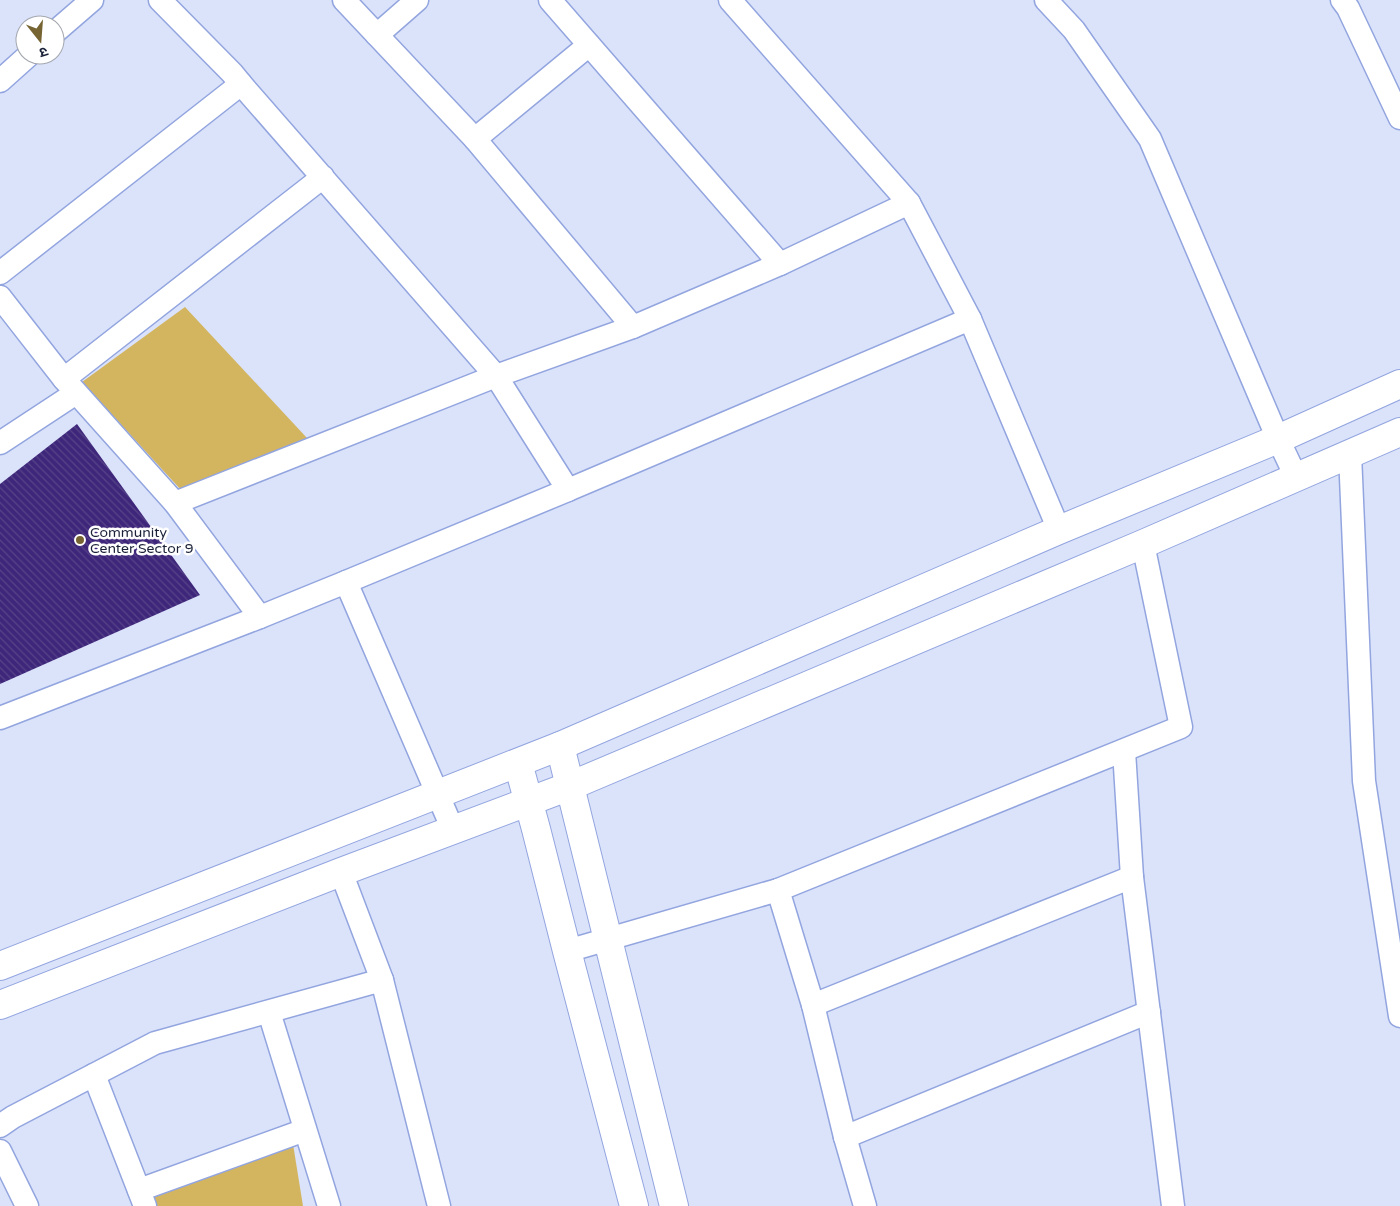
<svg xmlns="http://www.w3.org/2000/svg" width="1400" height="1206" font-family="'Varela Round','Noto Sans Devanagari',sans-serif">
<style>
.green{fill:#d3b560}
.building{fill:url(#building-back-hatch)}
.lines{fill:none;stroke-linecap:round;stroke-linejoin:round}
.minor-casing{stroke:#93a5df;stroke-width:25}
.tertiary-casing{stroke:#93a5df;stroke-width:30}
.minor{stroke:#fff;stroke-width:22}
.tertiary{stroke:#fff;stroke-width:28}
.poi-dot{fill:#766533;stroke:#fff;stroke-width:2}
.labels{text-anchor:middle;stroke-width:5;stroke-linejoin:round;paint-order:stroke}
.poi-label{font-size:14px;fill:#1b2238;stroke:#fff;text-anchor:start}
</style>
<defs>
<pattern id="building-back-hatch" width="6" height="6" patternUnits="userSpaceOnUse" patternTransform="scale(1.25)"><rect width="6" height="6" fill="#3e267a"/><path d="M-1 5l2 2M0 0l6 6M5-1l2 2" fill="none" stroke="#574489"/></pattern>
</defs>
<rect width="100%" height="100%" fill="#dbe3fb"/>
<g class="green">
<polygon points="185,307 307,438 182,491 82,382"/>
<polygon points="293,1144 303,1206 149,1206 144,1193"/>
</g>
<polygon class="building" points="77,424 200,595 0,684 0,484"/>
<g class="lines">
<defs>
<g id="minor">
<polyline points="160,0 232,73 241,84 496,376 175,503 64,379 323,177"/>
<polyline points="344,0 377,35 417,0"/>
<polyline points="550,0 780,264 909,203 730,0"/>
<polyline points="1046,0 1074,30 1150,139 1278,439 1296,477"/>
<polyline points="1342,0 1348,8 1400,118"/>
<polyline points="55,32 92,0"/>
<polyline points="377,35 475,139"/>
<polyline points="589,45 475,139 633,327 780,264"/>
<polyline points="0,81 29,55"/>
<polyline points="909,203 970,319"/>
<polyline points="0,273 241,84"/>
<polyline points="0,297 64,379"/>
<polyline points="0,443 76,393"/>
<polyline points="1350,454 1364,781 1400,1016"/>
<polyline points="568,490 970,319 1059,530"/>
<polyline points="346,582 568,490 496,376 633,327"/>
<polyline points="260,617 346,582 453,830"/>
<polyline points="0,718 260,617 175,503"/>
<polyline points="1124,751 1132,877 1173,1206"/>
<polyline points="341,872 382,980"/>
<polyline points="778,890 813,1005 845,1137 865,1206"/>
<polyline points="567,951 778,890 1181,727 1143,544"/>
<polyline points="813,1005 1132,877"/>
<polyline points="269,1012 329,1206"/>
<polyline points="94,1075 145,1206"/>
<polyline points="0,1126 13,1117 155,1043 382,980 439,1206"/>
<polyline points="845,1137 1149,1012"/>
<polyline points="0,1151 27,1206"/>
<polyline points="139,1190 305,1130"/>
</g>
<g id="tertiary">
<polyline points="560,746 674,1206"/>
<polyline points="518,763 536,829 567,951 634,1206"/>
<polyline points="0,966 560,746 1059,530 1278,439 1400,384"/>
<polyline points="0,1005 341,872 570,786 1143,544 1400,432"/>
</g>
</defs>
<use href="#minor" class="minor-casing"/>
<use href="#tertiary" class="tertiary-casing"/>
<use href="#minor" class="minor"/>
<use href="#tertiary" class="tertiary"/>
</g>
<circle class="poi-dot" cx="80" cy="540" r="5"/>
<g class="labels">
<g class="poi-label">
<text x="90" y="537">Community<tspan x="90" dy="16">Center Sector 9</tspan></text>
</g>
</g>
<g transform="translate(40 40) rotate(163)"><circle r="24" fill="#ffffff" stroke="#a4a7af"/>
<path d="M0-4L9 19L0 12L-9 19Z" fill="#766533"/>
<text y="-8" font-size="14" font-weight="bold" text-anchor="middle" fill="#1b2238">उ</text>
</g>
</svg>
